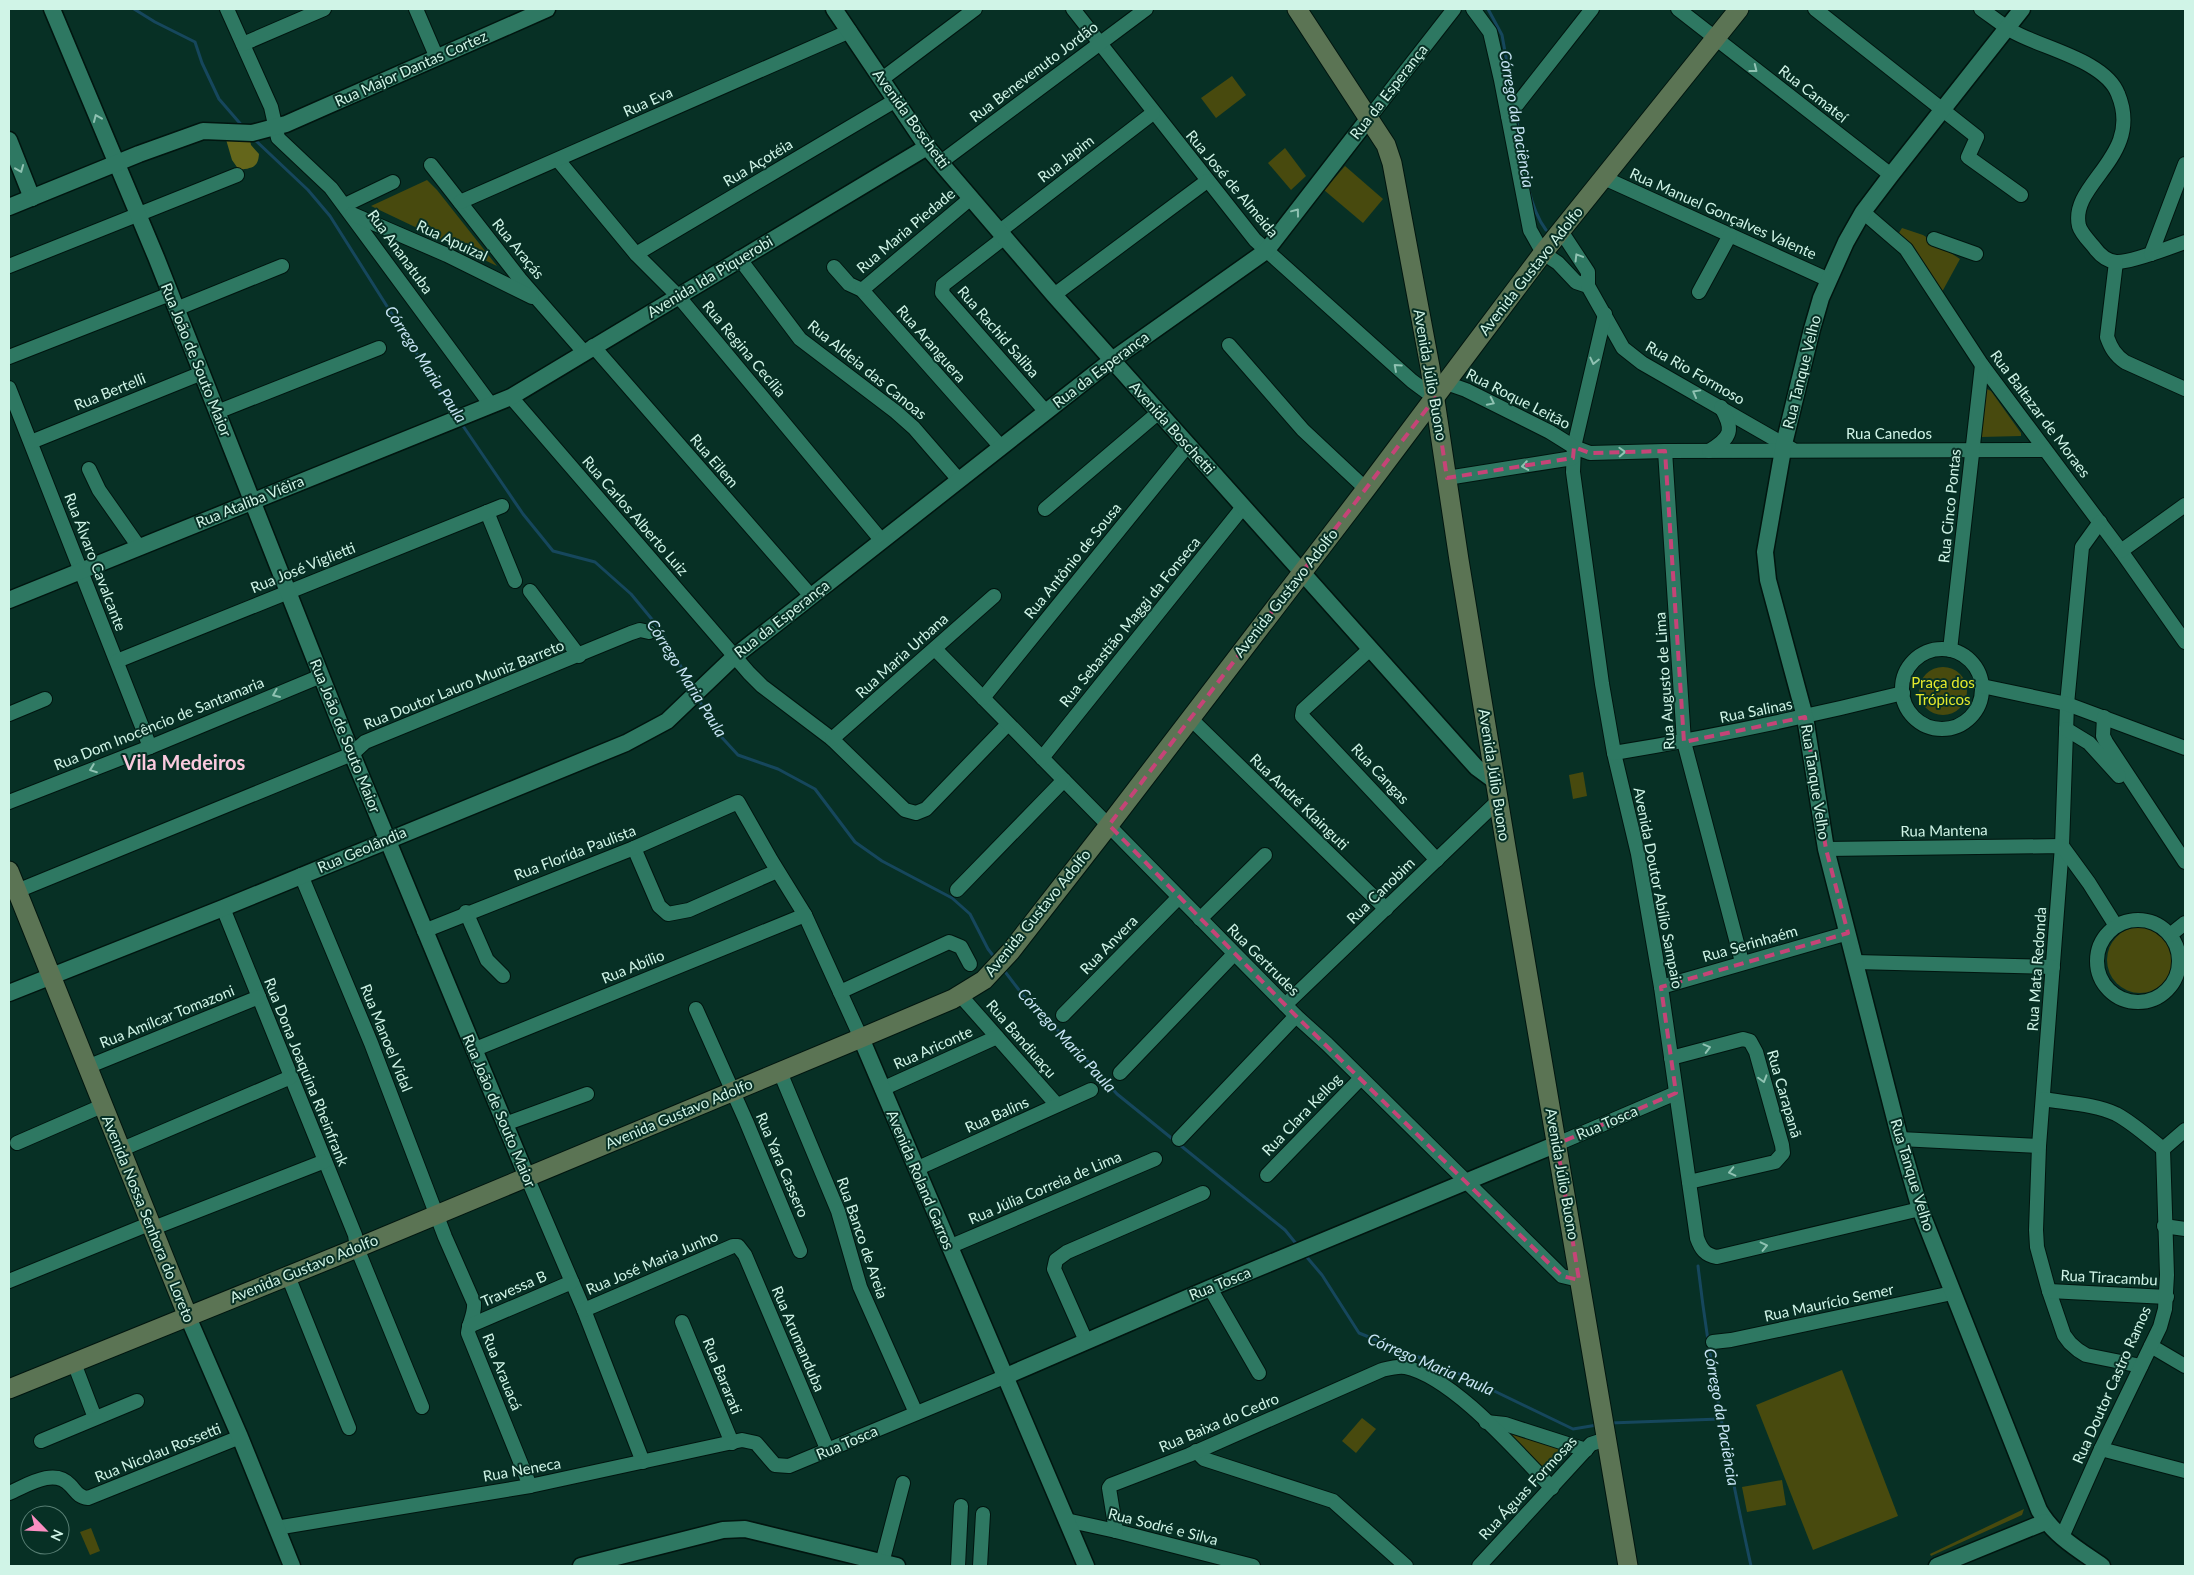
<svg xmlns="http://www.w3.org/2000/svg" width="2194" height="1575" font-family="Lato,sans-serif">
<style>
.green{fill:#484a0e}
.forest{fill:#64661b}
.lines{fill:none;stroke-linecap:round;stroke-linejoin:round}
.stream{stroke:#16475d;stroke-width:3}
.minor-casing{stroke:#01150f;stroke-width:16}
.tertiary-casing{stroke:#01150f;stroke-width:19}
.secondary-casing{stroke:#01150f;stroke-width:21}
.minor{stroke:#2e7862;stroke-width:14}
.tertiary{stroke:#2e7862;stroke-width:16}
.secondary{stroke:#5b7454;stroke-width:19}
.oneway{stroke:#8fc2b2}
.marked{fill:none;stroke:#c54477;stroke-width:4;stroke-dasharray:10 6;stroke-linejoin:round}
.labels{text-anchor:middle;stroke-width:4;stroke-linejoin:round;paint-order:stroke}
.street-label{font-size:15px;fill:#d0f4e7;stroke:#073025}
.park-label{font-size:15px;fill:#e4e92c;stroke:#073025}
.water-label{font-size:16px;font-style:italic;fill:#c7e4f4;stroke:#073025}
.district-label{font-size:20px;font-weight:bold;fill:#facade;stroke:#073025}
</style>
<rect width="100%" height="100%" fill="#073025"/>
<g class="green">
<polygon points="1232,76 1246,95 1216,118 1201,98"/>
<polygon points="1285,148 1306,176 1291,190 1268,163"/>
<polygon points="1345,166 1383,199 1363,223 1324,190"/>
<polygon points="427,180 437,190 497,266 371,206"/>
<polygon points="1902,228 1923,235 1960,259 1942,292 1897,236"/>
<polygon points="1987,389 1991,391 2021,433 2021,436 1981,437 1985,392"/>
<circle cx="1943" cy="691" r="24"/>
<polygon points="1583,772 1587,796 1573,799 1569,775"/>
<circle cx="2140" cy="960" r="33"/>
<polygon points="1842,1370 1898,1516 1813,1550 1756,1405"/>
<polygon points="1362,1418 1376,1429 1356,1453 1342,1441"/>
<polygon points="1509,1433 1567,1450 1548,1473"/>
<polygon points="1782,1480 1786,1505 1747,1512 1742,1487"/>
<polygon points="2024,1509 2022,1515 1931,1556 1930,1554"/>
<polygon points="91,1528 100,1551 90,1555 80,1532"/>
</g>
<path class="forest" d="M225,136L250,140L251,145L259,154C258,168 252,168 239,170L232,160Z"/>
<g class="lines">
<g class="stream">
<polyline points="134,9 155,22 195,42 202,63 219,99 244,128"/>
<polyline points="1488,9 1502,35 1514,101"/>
<path d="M1516,115C1522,150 1525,202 1546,230"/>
<polyline points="253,138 308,190 330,216 455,414"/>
<polyline points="461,423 523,514 553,551 595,562 631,594 660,629 694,690"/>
<polyline points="698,698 715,730 738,755 778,769 815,789 855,842 882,861 952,898 970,914 988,949 995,958"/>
<polyline points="1003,969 1035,1011 1068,1039 1117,1094 1285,1230 1298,1246"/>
<polyline points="1305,1255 1322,1275 1359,1333 1455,1372 1573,1429 1597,1425"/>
<path d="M1698,1266C1710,1369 1729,1465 1751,1566"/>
<polyline points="1610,1423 1720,1419"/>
</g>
<defs>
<g id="minor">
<polyline points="227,9 271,107 278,138 331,188 491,405"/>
<polyline points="416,9 437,58"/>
<polyline points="1073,9 1255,240 1412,381 1435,398"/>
<polyline points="1473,9 1490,32 1501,80 1530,230 1543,253 1558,263 1576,282 1588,286"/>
<polyline points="1678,9 1891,175"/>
<polyline points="1815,9 1977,137 1968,157 2021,195"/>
<path d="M1981,9C1991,16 2001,24 2012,31C2041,48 2105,60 2118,94C2144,157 2069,183 2079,226C2081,233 2089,241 2094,247C2099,254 2107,261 2116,262C2130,263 2171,247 2185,242"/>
<polyline points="243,44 324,9"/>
<polyline points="882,79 975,9"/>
<polyline points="1508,116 1592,9"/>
<polyline points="1369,118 1454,9"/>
<polyline points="558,160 636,254 679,297 882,541"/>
<polyline points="941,162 1146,9"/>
<polyline points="431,165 520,279 583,351"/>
<polyline points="1604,178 1829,280"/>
<polyline points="460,202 850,31"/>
<polyline points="345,205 393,182"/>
<polyline points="1863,212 1906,249 1982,365 2121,551 2185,642"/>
<polyline points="352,214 447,255 532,297"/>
<polyline points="1000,231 1153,113"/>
<polyline points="1561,231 1588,272 1588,286 1623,348 1642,363 1792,449"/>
<polyline points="1005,237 943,285 942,293 1046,412"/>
<polyline points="1934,239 1976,254"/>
<polyline points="636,254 896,100"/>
<polyline points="2151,254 2185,164"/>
<polyline points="739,258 800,339 896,412 914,428 959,480"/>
<path d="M2116,262L2107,337C2111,348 2115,355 2125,362L2185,389"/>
<polyline points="9,266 237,175"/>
<polyline points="834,267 849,284 862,290 1001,447"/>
<polyline points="862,290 971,198"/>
<polyline points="1699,292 1730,235"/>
<polyline points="1054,295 1207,181"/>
<polyline points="176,309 282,266"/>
<path d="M1605,314L1574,447L1573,472L1602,684L1614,753L1638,854L1661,987L1697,1238C1701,1249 1705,1255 1717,1257L1920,1209"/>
<polyline points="1229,345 1303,430 1366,489"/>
<polyline points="593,346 811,596"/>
<polyline points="9,357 170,294"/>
<polyline points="1446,383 1466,390 1550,432 1574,447 1590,453 1665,451 2044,450"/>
<polyline points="9,388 150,747"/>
<polyline points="511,397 749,673 762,686 832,739 905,810 916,813 926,809 1008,724"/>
<polyline points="217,412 379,348"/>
<polyline points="31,442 202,373"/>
<polyline points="1665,451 1684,742 1742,962"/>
<path d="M1709,451C1732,437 1734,430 1721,407"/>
<polyline points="89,469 99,490 139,547"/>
<polyline points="1447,478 1573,458"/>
<polyline points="1045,509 1159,412"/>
<polyline points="487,512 515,581"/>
<polyline points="2100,522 2082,547 2067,704 2062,846 2039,1146 2036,1230 2037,1247 2049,1291 2064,1335 2070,1343 2078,1350 2086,1355 2141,1366"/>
<polyline points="2121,551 2185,505"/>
<polyline points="530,591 579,656"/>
<polyline points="935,649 1296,1016 1327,1044 1562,1276 1579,1280"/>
<polyline points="1370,649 1303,710 1302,716 1437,860"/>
<circle cx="1942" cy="689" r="40"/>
<polyline points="1950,650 1982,365"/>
<polyline points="117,661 502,506"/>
<polyline points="1982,686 2067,704 2185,748"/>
<polyline points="983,698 1188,445"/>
<polyline points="9,714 45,699"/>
<polyline points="2104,717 2103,736 2106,742 2185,862"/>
<polyline points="1190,718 1386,909"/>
<polyline points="2066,729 2089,743 2119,776"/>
<polyline points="832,739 994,596"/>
<path d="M1614,753C1711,737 1807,717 1903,693"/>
<polyline points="1042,758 1243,507"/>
<polyline points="9,802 150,747 321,676"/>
<polyline points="634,848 659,906 668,914 689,910 777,871"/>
<polyline points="1826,849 2062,846 2089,883 2116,926"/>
<path d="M301,875L371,1043L445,1237L474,1303C475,1314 469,1322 468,1333L530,1486"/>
<polyline points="957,890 1064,780"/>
<polyline points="17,891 352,754 365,742 631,633 640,630 649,632"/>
<polyline points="223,908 355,1235 357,1248 422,1407"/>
<polyline points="466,912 487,960 503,976"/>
<polyline points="1200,919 1265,855"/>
<circle cx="2138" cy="961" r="41"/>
<polyline points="424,931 634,848 738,802 771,860 805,915 861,1038"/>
<polyline points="2170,935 2185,923"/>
<polyline points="1855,962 2053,967"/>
<polyline points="1661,987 1848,933"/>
<polyline points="840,992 949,942 961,947 970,964"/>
<polyline points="960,995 1057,1105"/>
<polyline points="1285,1005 1499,800"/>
<polyline points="696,1009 746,1121 800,1251"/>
<polyline points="1063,1015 1179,897"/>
<polyline points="473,1050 805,915"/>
<polyline points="1671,1058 1743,1039 1750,1041 1756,1052 1782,1145 1783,1153 1775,1162 1689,1182"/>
<polyline points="87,1067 259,997"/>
<polyline points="780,1072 838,1211 860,1287 916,1413"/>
<polyline points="1120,1073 1234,954"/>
<polyline points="882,1089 997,1037"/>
<path d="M2043,1099C2066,1103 2095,1104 2116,1114C2133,1123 2148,1137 2163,1149"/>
<polyline points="505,1124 587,1094"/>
<polyline points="1179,1139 1296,1016"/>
<polyline points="1900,1139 2039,1146"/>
<polyline points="17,1143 102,1106"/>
<polyline points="1557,1144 1676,1093"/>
<polyline points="120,1150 291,1077"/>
<polyline points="916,1169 1091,1090"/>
<polyline points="1267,1175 1361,1078"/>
<polyline points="527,1177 584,1310 643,1462"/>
<polyline points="2164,1226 2185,1229"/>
<polyline points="151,1229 325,1161"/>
<polyline points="949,1247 1155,1159"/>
<polyline points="288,1276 349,1428"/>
<polyline points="9,1281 149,1224"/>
<polyline points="1210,1288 1259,1373"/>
<polyline points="2049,1291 2167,1297"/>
<polyline points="584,1310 733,1246 738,1246 745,1255 828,1451"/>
<polyline points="682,1322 732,1443"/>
<polyline points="469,1326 572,1282"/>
<polyline points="1086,1341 1054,1269 1056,1260 1067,1252 1203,1193"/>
<polyline points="1713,1342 1731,1340 1952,1293"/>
<polyline points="2151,1346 2185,1366"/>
<polyline points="74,1363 95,1418"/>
<polyline points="1486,1422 1505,1424 1586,1450"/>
<polyline points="41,1441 137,1401"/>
<polyline points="2101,1449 2185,1471"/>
<polyline points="1196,1451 1204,1459 1333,1501 1406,1566"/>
<path d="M9,1493C26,1486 54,1467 70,1485C76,1491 78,1497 88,1498L240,1437"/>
<polyline points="1066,1520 1116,1531 1253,1566"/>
<polyline points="276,1528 530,1486 742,1440 756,1443 775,1465 789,1466 1004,1377"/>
<path d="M1116,1531L1109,1488L1111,1485L1189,1455L1382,1370C1390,1368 1397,1366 1405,1367C1453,1377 1517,1452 1552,1488"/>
<polyline points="2062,1537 2101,1449 2160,1327 2165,1309 2167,1275 2163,1149 2185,1130"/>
<polyline points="882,1563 903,1483"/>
<polyline points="958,1566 961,1506"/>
<polyline points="980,1566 983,1514"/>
<polyline points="1479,1566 1591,1444 1606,1439"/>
</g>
<g id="tertiary">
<polyline points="52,9 156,257 352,754 527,1177"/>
<polyline points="834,9 927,147 1054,295 1476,767 1495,781"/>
<path d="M2022,9L1891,175L1863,212L1846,242L1821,298L1812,329L1784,444L1765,552L1768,580L1805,717L1826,849L1900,1139L1920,1209L2039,1510C2053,1535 2079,1550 2102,1566"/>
<polyline points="9,140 32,198"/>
<polyline points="9,207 139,154 203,131 252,133 286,124 547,9"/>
<polyline points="9,600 511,397 927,147"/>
<polyline points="9,993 223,908 626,743 667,721 734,657 1112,360 1266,251 1369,118"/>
<polyline points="861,1038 1086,1566"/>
<polyline points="188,1317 240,1437 292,1566"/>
<polyline points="1004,1377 1210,1288 1557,1144"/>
<polyline points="581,1566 723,1530 745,1529 897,1566"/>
<polyline points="1937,1566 2045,1522"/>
</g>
<g id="secondary">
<polyline points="1297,9 1386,145 1392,163 1430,367 1459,560 1506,847 1628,1566"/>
<polyline points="9,871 188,1317"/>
<polyline points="9,1389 357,1248 861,1038 953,999 984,980 1011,951 1109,825 1366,489 1543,253 1739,9"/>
</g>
</defs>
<use href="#minor" class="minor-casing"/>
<use href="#tertiary" class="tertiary-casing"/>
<use href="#secondary" class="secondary-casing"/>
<use href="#minor" class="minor"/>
<use href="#tertiary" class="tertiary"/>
<use href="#secondary" class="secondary"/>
</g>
<defs><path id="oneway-chevron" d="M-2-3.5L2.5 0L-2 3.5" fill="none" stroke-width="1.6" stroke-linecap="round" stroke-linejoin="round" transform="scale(1.25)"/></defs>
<g class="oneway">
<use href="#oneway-chevron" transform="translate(1754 69) rotate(38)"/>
<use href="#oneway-chevron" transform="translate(97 118) rotate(-113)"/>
<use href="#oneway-chevron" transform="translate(20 169) rotate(68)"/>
<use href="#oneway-chevron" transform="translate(1296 212) rotate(-53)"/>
<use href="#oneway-chevron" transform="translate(1578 257) rotate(-121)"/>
<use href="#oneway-chevron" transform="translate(1594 361) rotate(103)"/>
<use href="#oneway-chevron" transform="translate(1397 367) rotate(-138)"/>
<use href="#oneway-chevron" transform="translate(1696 393) rotate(-151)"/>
<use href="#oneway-chevron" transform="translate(1491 402) rotate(26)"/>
<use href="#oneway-chevron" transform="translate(1622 452) rotate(-2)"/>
<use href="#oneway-chevron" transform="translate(1525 466) rotate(171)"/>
<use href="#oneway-chevron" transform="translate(276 694) rotate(157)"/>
<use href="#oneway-chevron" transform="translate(93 769) rotate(159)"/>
<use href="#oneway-chevron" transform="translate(1707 1048) rotate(-15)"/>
<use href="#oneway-chevron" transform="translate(1763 1079) rotate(74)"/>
<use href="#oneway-chevron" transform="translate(1732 1172) rotate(167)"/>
<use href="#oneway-chevron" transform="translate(1764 1246) rotate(-13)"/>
</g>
<path class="marked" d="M1435,398L1447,478L1573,458L1574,447L1590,453L1665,451L1684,742L1805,717L1826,849L1848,933L1661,987L1676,1093L1557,1144L1579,1280L1562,1276L1296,1016L1109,825Z"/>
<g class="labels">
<g class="street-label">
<text transform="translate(411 69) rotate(-24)" y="5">Rua Major Dantas Cortez</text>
<text transform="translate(1034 72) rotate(-37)" y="5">Rua Benevenuto Jordão</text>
<text transform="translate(1389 92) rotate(-52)" y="5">Rua da Esperança</text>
<text transform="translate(1813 94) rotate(38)" y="5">Rua Camateí</text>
<text transform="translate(648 102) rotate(-24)" y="5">Rua Eva</text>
<text transform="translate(911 119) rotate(54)" y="5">Avenida Boschetti</text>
<text transform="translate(1066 159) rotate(-38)" y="5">Rua Japim</text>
<text transform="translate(758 163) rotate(-31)" y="5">Rua Açotéia</text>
<text transform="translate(1232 184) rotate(50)" y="5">Rua José de Almeida</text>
<text transform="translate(1723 214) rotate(24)" y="5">Rua Manuel Gonçalves Valente</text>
<text transform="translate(906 231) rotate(-40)" y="5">Rua Maria Piedade</text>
<text transform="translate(452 241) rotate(25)" y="5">Rua Apuizal</text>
<text transform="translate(518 249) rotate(51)" y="5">Rua Araçás</text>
<text transform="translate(400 252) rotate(54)" y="5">Rua Ananatuba</text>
<text transform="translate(1531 271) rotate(-52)" y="5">Avenida Gustavo Adolfo</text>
<text transform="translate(710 277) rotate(-31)" y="5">Avenida Ida Piquerobi</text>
<text transform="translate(998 332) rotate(49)" y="5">Rua Rachid Saliba</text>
<text transform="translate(931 344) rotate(49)" y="5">Rua Aranguera</text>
<text transform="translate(744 349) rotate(50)" y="5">Rua Regina Cecília</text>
<text transform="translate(196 360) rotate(68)" y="5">Rua João de Souto Maior</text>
<text transform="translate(867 370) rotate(39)" y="5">Rua Aldeia das Canoas</text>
<text transform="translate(1101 370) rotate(-37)" y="5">Rua da Esperança</text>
<text transform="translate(1802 372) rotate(-76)" y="5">Rua Tanque Velho</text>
<text transform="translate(1695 373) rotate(30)" y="5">Rua Rio Formoso</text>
<text transform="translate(1430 375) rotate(80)" y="5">Avenida Júlio Buono</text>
<text transform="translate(110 392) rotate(-22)" y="5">Rua Bertelli</text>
<text transform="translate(1518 399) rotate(27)" y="5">Rua Roque Leitão</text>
<text transform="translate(2040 414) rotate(53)" y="5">Rua Baltazar de Moraes</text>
<text transform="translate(1172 428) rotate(48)" y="5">Avenida Boschetti</text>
<text x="1889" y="439">Rua Canedos</text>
<text transform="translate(714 461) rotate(49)" y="5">Rua Eilem</text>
<text transform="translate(250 502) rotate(-22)" y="5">Rua Ataliba Viêira</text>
<text transform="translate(1950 506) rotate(-84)" y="5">Rua Cinco Pontas</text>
<text transform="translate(635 516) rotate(49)" y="5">Rua Carlos Alberto Luiz</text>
<text transform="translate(1073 561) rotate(-51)" y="5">Rua Antônio de Sousa</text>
<text transform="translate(95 562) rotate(69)" y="5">Rua Álvaro Cavalcante</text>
<text transform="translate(303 568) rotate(-22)" y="5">Rua José Viglietti</text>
<text transform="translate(1286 593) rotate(-52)" y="5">Avenida Gustavo Adolfo</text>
<text transform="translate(782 619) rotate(-38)" y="5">Rua da Esperança</text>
<text transform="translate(1130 622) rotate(-51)" y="5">Rua Sebastião Maggi da Fonseca</text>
<text transform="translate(902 656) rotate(-42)" y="5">Rua Maria Urbana</text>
<text transform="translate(1665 681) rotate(-94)" y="5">Rua Augusto de Lima</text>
<text transform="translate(464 685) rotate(-22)" y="5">Rua Doutor Lauro Muniz Barreto</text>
<text transform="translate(1756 711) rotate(-11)" y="5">Rua Salinas</text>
<text transform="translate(159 724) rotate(-22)" y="5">Rua Dom Inocêncio de Santamaria</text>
<text transform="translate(345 736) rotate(68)" y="5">Rua João de Souto Maior</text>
<text transform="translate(1380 774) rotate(47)" y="5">Rua Cangas</text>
<text transform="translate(1494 775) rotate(81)" y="5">Avenida Júlio Buono</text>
<text transform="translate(1815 782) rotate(81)" y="5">Rua Tanque Velho</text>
<text transform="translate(1299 802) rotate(44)" y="5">Rua André Klainguti</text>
<text transform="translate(1944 831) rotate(-1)" y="5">Rua Mantena</text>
<text transform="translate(362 850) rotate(-23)" y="5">Rua Geolândia</text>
<text transform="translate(575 853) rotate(-21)" y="5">Rua Florída Paulista</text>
<text transform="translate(1658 888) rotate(79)" y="5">Avenida Doutor Abílio Sampaio</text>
<text transform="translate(1381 891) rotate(-44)" y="5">Rua Canobim</text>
<text transform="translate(1038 913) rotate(-51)" y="5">Avenida Gustavo Adolfo</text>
<text transform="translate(1750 944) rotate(-16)" y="5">Rua Serinhaém</text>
<text transform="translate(1109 945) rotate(-46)" y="5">Rua Anvera</text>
<text transform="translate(1263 960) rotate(45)" y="5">Rua Gertrudes</text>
<text transform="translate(633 967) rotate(-22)" y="5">Rua Abílio</text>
<text transform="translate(2037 969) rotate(-86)" y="5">Rua Mata Redonda</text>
<text transform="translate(167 1017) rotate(-22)" y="5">Rua Amílcar Tomazoni</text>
<text transform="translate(386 1038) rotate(68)" y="5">Rua Manoel Vidal</text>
<text transform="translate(1021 1039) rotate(49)" y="5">Rua Bandiuaçu</text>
<text transform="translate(933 1048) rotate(-24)" y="5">Rua Ariconte</text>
<text transform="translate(306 1072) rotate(68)" y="5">Rua Dona Joaquina Rheinfrank</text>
<text transform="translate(1784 1094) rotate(74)" y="5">Rua Carapanã</text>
<text transform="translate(499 1111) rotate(67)" y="5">Rua João de Souto Maior</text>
<text transform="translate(679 1114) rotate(-23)" y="5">Avenida Gustavo Adolfo</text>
<text transform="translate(997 1115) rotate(-24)" y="5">Rua Balins</text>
<text transform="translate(1302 1115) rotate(-46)" y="5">Rua Clara Kellog</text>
<text transform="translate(1607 1123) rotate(-23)" y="5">Rua Tosca</text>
<text transform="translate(782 1165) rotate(67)" y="5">Rua Yara Cassero</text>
<text transform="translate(1562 1174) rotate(80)" y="5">Avenida Júlio Buono</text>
<text transform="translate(1912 1175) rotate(73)" y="5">Rua Tanque Velho</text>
<text transform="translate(920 1180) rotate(67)" y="5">Avenida Roland Garros</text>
<text transform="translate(1045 1188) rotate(-23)" y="5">Rua Júlia Correia de Lima</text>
<text transform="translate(148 1219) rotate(68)" y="5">Avenida Nossa Senhora do Loreto</text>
<text transform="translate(862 1238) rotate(71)" y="5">Rua Banco de Areia</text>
<text transform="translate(652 1263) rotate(-23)" y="5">Rua José Maria Junho</text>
<text transform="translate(304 1269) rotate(-22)" y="5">Avenida Gustavo Adolfo</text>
<text transform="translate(2109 1278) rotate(3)" y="5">Rua Tiracambu</text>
<text transform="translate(1220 1284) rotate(-22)" y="5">Rua Tosca</text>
<text transform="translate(514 1289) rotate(-23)" y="5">Travessa B</text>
<text transform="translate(1829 1303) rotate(-12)" y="5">Rua Maurício Semer</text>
<text transform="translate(798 1339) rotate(67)" y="5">Rua Arumanduba</text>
<text transform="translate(502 1372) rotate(68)" y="5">Rua Arauacá</text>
<text transform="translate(722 1376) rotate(68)" y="5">Rua Bararati</text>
<text transform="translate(2112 1385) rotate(-66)" y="5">Rua Doutor Castro Ramos</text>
<text transform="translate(1219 1423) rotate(-23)" y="5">Rua Baixa do Cedro</text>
<text transform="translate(847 1443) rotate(-23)" y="5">Rua Tosca</text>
<text transform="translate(158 1453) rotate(-22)" y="5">Rua Nicolau Rossetti</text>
<text transform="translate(522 1470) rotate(-10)" y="5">Rua Neneca</text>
<text transform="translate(1528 1488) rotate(-47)" y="5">Rua Águas Formosas</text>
<text transform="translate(1163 1527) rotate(14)" y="5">Rua Sodré e Silva</text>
</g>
<g class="park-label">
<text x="1943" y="688">Praça dos<tspan x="1943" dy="17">Trópicos</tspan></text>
</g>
<g class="water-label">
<text transform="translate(1517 119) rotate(80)" y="6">Córrego da Paciência</text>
<text transform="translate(426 364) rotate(57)" y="6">Córrego Maria Paula</text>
<text transform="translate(687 678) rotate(58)" y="6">Córrego Maria Paula</text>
<text transform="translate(1067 1040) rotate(47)" y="6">Córrego Maria Paula</text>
<text transform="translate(1431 1364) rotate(23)" y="6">Córrego Maria Paula</text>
<text transform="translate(1722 1417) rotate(80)" y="6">Córrego da Paciência</text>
</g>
<g class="district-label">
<text x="184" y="770">Vila Medeiros</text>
</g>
</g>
<rect width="2194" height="1575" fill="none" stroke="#d0f4e7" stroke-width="20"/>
<g transform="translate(45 1530) rotate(114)"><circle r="24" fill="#073025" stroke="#577e73"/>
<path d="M0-4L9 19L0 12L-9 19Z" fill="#fc8fc2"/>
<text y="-8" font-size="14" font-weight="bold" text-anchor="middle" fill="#d0f4e7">N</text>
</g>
</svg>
